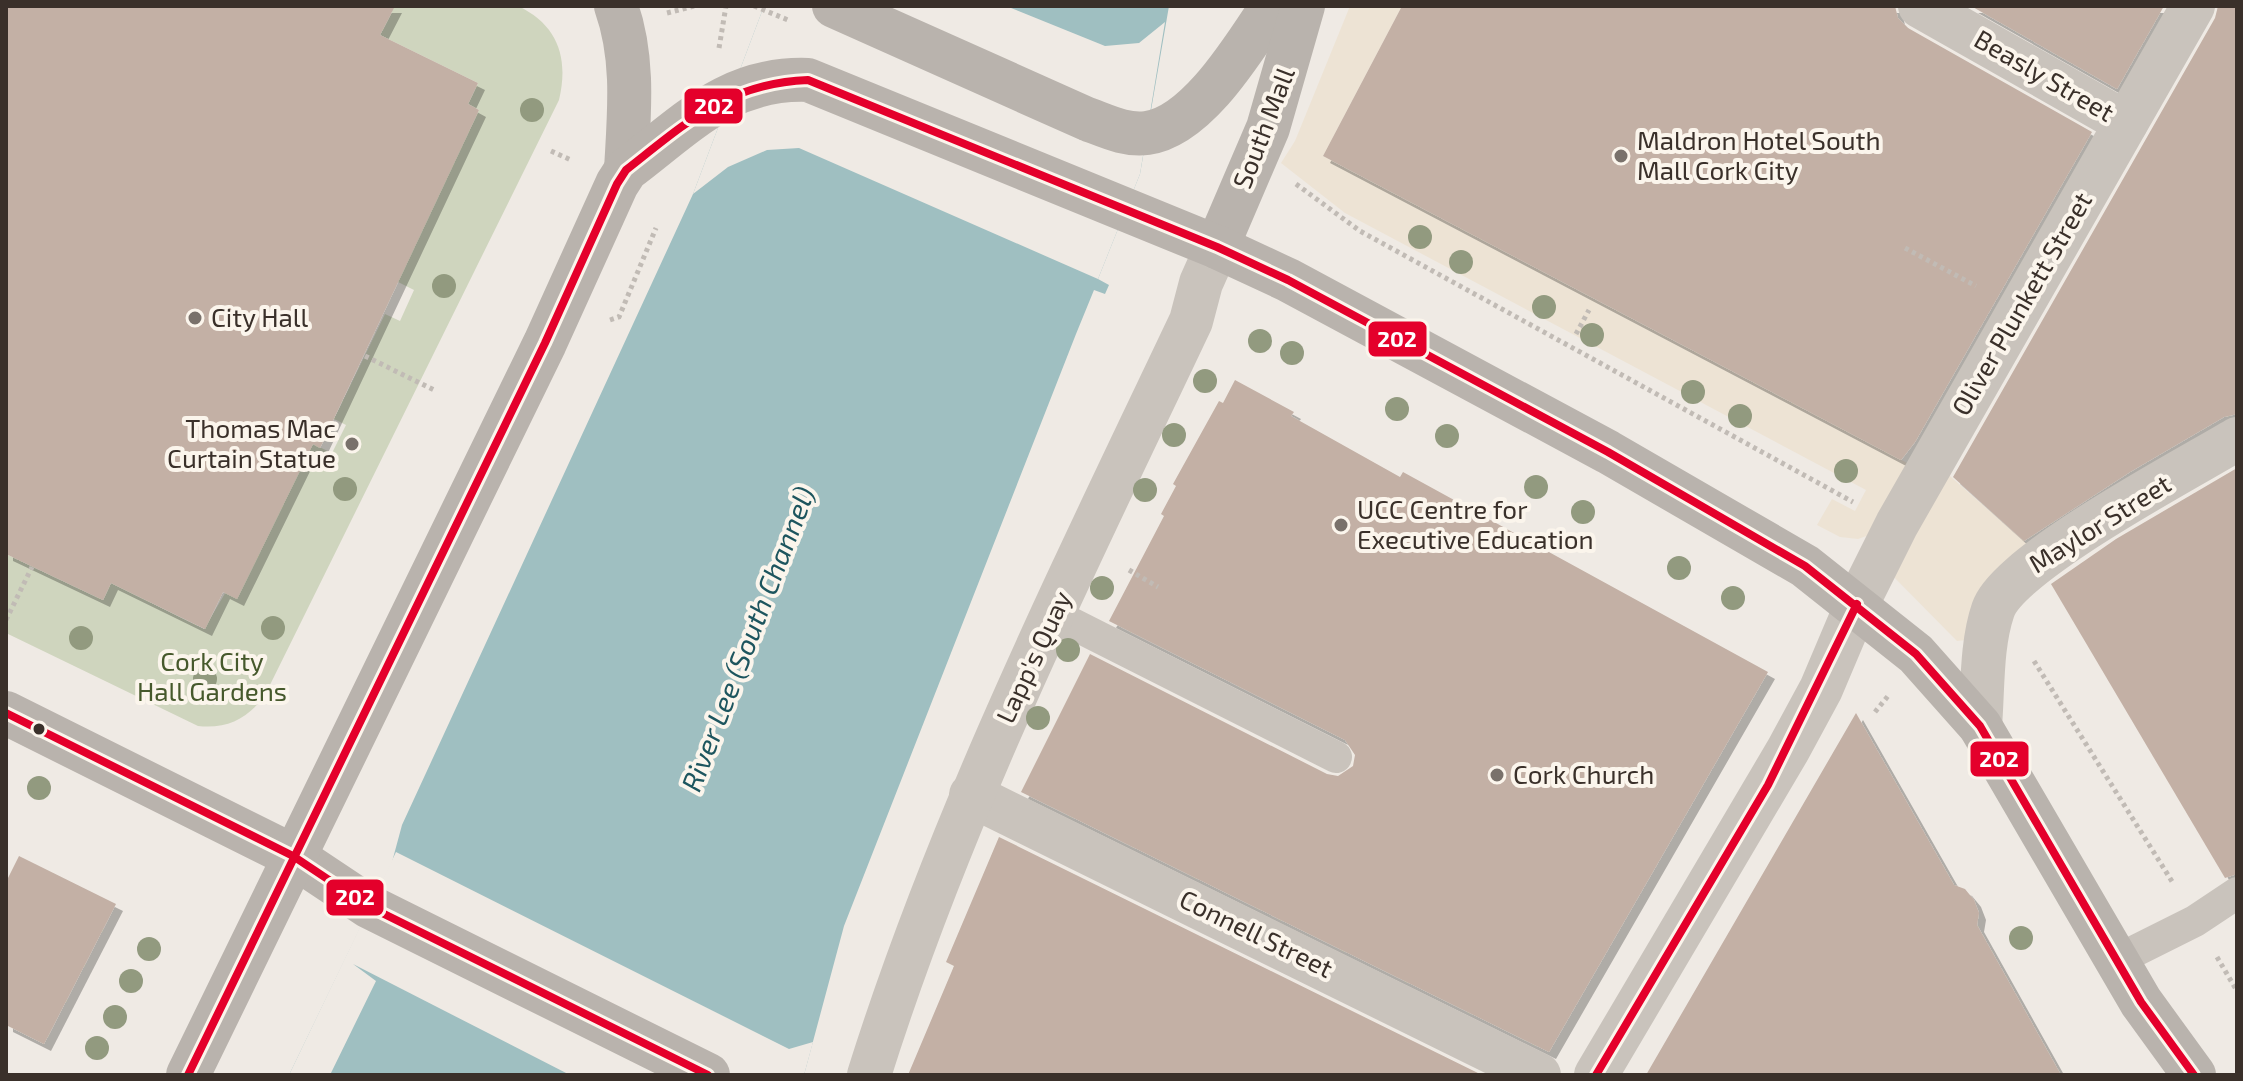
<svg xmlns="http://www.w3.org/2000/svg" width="2243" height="1081" font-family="'Exo 2',sans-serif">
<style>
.green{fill:#cfd5be}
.plaza{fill:#ede3d4}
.water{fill:#9fbfc1}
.pier{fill:#efeae4}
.building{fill:#c3b0a5;filter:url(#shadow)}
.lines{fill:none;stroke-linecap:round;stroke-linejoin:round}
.path{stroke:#c1bbb5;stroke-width:5;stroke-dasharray:4 4;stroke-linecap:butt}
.lane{stroke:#c9c3bc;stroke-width:32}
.street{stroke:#c9c3bc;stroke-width:44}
.secondary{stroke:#b9b3ad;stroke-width:44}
.bus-1-casing{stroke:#fbf5ec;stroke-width:14}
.bus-1{stroke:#e4002b;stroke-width:8}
.tree{fill:#929a7f}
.poi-dot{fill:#79716b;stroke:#fbf5ec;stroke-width:3}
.bus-dot{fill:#3a302a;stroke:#fbf5ec;stroke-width:3}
.labels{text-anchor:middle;stroke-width:8;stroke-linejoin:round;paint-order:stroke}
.street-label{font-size:26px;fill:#3a302a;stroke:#fbf5ec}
.poi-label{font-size:26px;fill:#3a302a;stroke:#fbf5ec;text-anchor:start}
.park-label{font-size:26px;fill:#46592c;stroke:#fbf5ec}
.water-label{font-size:28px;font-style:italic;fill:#1d555e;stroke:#fbf5ec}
.line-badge{stroke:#fbf5ec;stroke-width:3}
.badge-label{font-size:22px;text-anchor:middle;font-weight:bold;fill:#fff}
</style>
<defs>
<filter id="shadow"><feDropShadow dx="7" dy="7" stdDeviation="0" flood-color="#0004"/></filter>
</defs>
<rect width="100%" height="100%" fill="#efeae4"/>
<path class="green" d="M382,6H518C558,25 569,58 559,100L264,697C246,719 227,729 198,726L6,633V554L103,600L111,583L204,629L313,444L332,453L346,425L334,419L385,314L400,321L414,290L396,281L479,110L468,104L478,83L380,35L392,12Z"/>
<g class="plaza">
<polygon points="1350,6 1402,6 1323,156 1911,465 1872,534 1858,539 1840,537 1817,525 1832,499 1855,511 1866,490 1345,213 1281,163 1295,141"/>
<polygon points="1943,470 2033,549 1966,640 1957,641 1886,569"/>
</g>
<polygon class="water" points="764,6 1169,6 1140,174 1098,279 1109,285 1105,294 1094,290 1076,334 844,926 804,1075 289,1075 392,862 402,825 693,194"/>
<g class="pier">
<polygon points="764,6 1006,6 1105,46 1139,43 1165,22 1140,174 1098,279 799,148 767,150 728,167 693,194"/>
<polygon points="396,852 789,1049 813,1042 804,1075 570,1075 353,964 376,981 330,1075 289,1075"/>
</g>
<g class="building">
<polygon points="6,6 395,6 380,35 478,83 468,104 479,110 320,448 313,444 237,599 223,592 205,629 111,583 103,600 6,554"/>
<polygon points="1402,6 1895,6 1898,18 1908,28 2092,132 1915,442 1901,460 1323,156"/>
<polygon points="1971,6 2164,6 2117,89"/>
<polygon points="2218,6 2237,6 2237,414 2224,417 2130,472 2024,541 1953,477 2215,18"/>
<polygon points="1235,380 1294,412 1291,416 1400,477 1403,472 1768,672 1549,1052 1021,792 1090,654 1327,774 1338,776 1353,766 1355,755 1345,740 1109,621 1164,516 1161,514 1176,486 1173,484 1219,401 1223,403"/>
<polygon points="2237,468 2237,874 2225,878 2051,584 2116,539"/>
<polygon points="1856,713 1954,885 1965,889 1974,900 1979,913 1977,925 2061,1075 1646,1075"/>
<polygon points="999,837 1482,1075 908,1075 954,966 946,962"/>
<polygon points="19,856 116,904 44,1044 6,1025 6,882"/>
</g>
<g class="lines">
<g class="path">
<polyline points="754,6 788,20"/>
<polyline points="667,13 694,6"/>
<polyline points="719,48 726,6"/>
<polyline points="551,151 571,160"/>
<polyline points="1296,184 1360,231 1853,502"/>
<polyline points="1905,248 1976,286"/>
<polyline points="610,320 619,317 656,228"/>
<polyline points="1576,334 1589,310"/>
<polyline points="365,356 434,390"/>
<polyline points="1129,570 1158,587"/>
<polyline points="6,620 32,567"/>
<polyline points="2034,661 2173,883"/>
<polyline points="1875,712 1888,696"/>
<polyline points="2217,957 2237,991"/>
</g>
<g class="lane">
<polyline points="1053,614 1336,757"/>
<polyline points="2117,960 2195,921 2237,893"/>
</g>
<g class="street">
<polyline points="1920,6 2126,123"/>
<path d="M1980,726C1983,689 1981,645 1993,610C2008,563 2189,468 2237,439"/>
<polyline points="971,795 1539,1075"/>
<path d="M869,1075C951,814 1074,568 1191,321L1201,283L1217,247"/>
<polyline points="1596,1075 1788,750 1821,689 1857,604 1897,524 2193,6"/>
</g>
<g class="secondary">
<path d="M616,6C635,59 629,115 626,170"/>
<path d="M834,6L1087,119C1106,126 1126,136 1147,133C1198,126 1245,46 1272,6"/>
<polyline points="1217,247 1268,128 1303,6"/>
<polyline points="6,713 293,856 368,906 708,1075"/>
<path d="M188,1075L545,343L617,184L626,170C686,125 728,77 808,80L1217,247L1288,280L1608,452L1805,566L1916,654L1980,726L2141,1002L2194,1075"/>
</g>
<defs>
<g id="bus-1">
<polyline points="6,713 293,856 368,906 708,1075"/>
<path d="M188,1075L545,343L617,184L626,170C686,123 728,83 808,80L1217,247L1288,280L1608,452L1805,566L1916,654L1980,726L2141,1002L2194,1075"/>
<polyline points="1596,1075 1768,785 1857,604"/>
</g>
</defs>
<use href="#bus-1" class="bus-1-casing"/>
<use href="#bus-1" class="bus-1"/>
</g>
<g class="tree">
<circle cx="532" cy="110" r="12"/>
<circle cx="1420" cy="237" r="12"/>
<circle cx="1461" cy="262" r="12"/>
<circle cx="444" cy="286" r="12"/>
<circle cx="1544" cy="307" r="12"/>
<circle cx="1592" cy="335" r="12"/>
<circle cx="1260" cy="341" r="12"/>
<circle cx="1292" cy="353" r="12"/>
<circle cx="1205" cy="381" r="12"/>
<circle cx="1693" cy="392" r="12"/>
<circle cx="1397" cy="409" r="12"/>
<circle cx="1740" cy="416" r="12"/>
<circle cx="1174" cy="435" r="12"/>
<circle cx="1447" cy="436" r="12"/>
<circle cx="1846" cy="471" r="12"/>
<circle cx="1536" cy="487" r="12"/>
<circle cx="345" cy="489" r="12"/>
<circle cx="1145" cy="490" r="12"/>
<circle cx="1583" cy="512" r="12"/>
<circle cx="1679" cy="568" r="12"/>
<circle cx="1102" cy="588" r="12"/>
<circle cx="1733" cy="598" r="12"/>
<circle cx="273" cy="628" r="12"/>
<circle cx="81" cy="638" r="12"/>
<circle cx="1068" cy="650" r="12"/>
<circle cx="205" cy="679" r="12"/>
<circle cx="1038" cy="718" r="12"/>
<circle cx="39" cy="788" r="12"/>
<circle cx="2021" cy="938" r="12"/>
<circle cx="149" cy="949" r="12"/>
<circle cx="131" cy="981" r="12"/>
<circle cx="115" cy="1017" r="12"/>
<circle cx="97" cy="1048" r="12"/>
</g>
<g class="poi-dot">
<circle cx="1621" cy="156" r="8"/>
<circle cx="195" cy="318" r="8"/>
<circle cx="352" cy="444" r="8"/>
<circle cx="1341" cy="525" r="8"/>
<circle cx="1497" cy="775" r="8"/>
</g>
<circle class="bus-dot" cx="39" cy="729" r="7"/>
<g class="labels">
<g class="street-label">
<text transform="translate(2044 76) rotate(30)" y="9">Beasly Street</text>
<text transform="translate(1264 128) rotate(-69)" y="9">South Mall</text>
<text transform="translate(2022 304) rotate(-60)" y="9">Oliver Plunkett Street</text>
<text transform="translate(2100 524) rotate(-32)" y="9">Maylor Street</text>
<text transform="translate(1034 657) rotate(-65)" y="9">Lapp's Quay</text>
<text transform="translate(1256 934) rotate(26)" y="9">Connell Street</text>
</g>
<g class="poi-label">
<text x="1637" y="150">Maldron Hotel South<tspan x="1637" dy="30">Mall Cork City</tspan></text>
<text x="211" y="327">City Hall</text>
<text x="336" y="438" text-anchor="end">Thomas Mac<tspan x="336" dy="30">Curtain Statue</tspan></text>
<text x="1357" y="519">UCC Centre for<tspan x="1357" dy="30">Executive Education</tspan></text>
<text x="1513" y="784">Cork Church</text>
</g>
<g class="park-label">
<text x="212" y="671">Cork City<tspan x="212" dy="30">Hall Gardens</tspan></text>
</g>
<g class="water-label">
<text transform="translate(748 639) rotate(-69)" y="10">River Lee (South Channel)</text>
</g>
</g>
<g class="line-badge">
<rect x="683" y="87" width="61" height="38" rx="8" fill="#e4002b"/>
<rect x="1367" y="320" width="61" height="38" rx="8" fill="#e4002b"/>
<rect x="1969" y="740" width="61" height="38" rx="8" fill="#e4002b"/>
<rect x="325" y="878" width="60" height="39" rx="8" fill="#e4002b"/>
</g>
<g class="badge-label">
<text x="714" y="114">202</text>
<text x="1397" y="347">202</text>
<text x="1999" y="767">202</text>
<text x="355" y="905">202</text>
</g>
<rect width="2243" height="1081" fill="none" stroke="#3a302a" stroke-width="16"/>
</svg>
